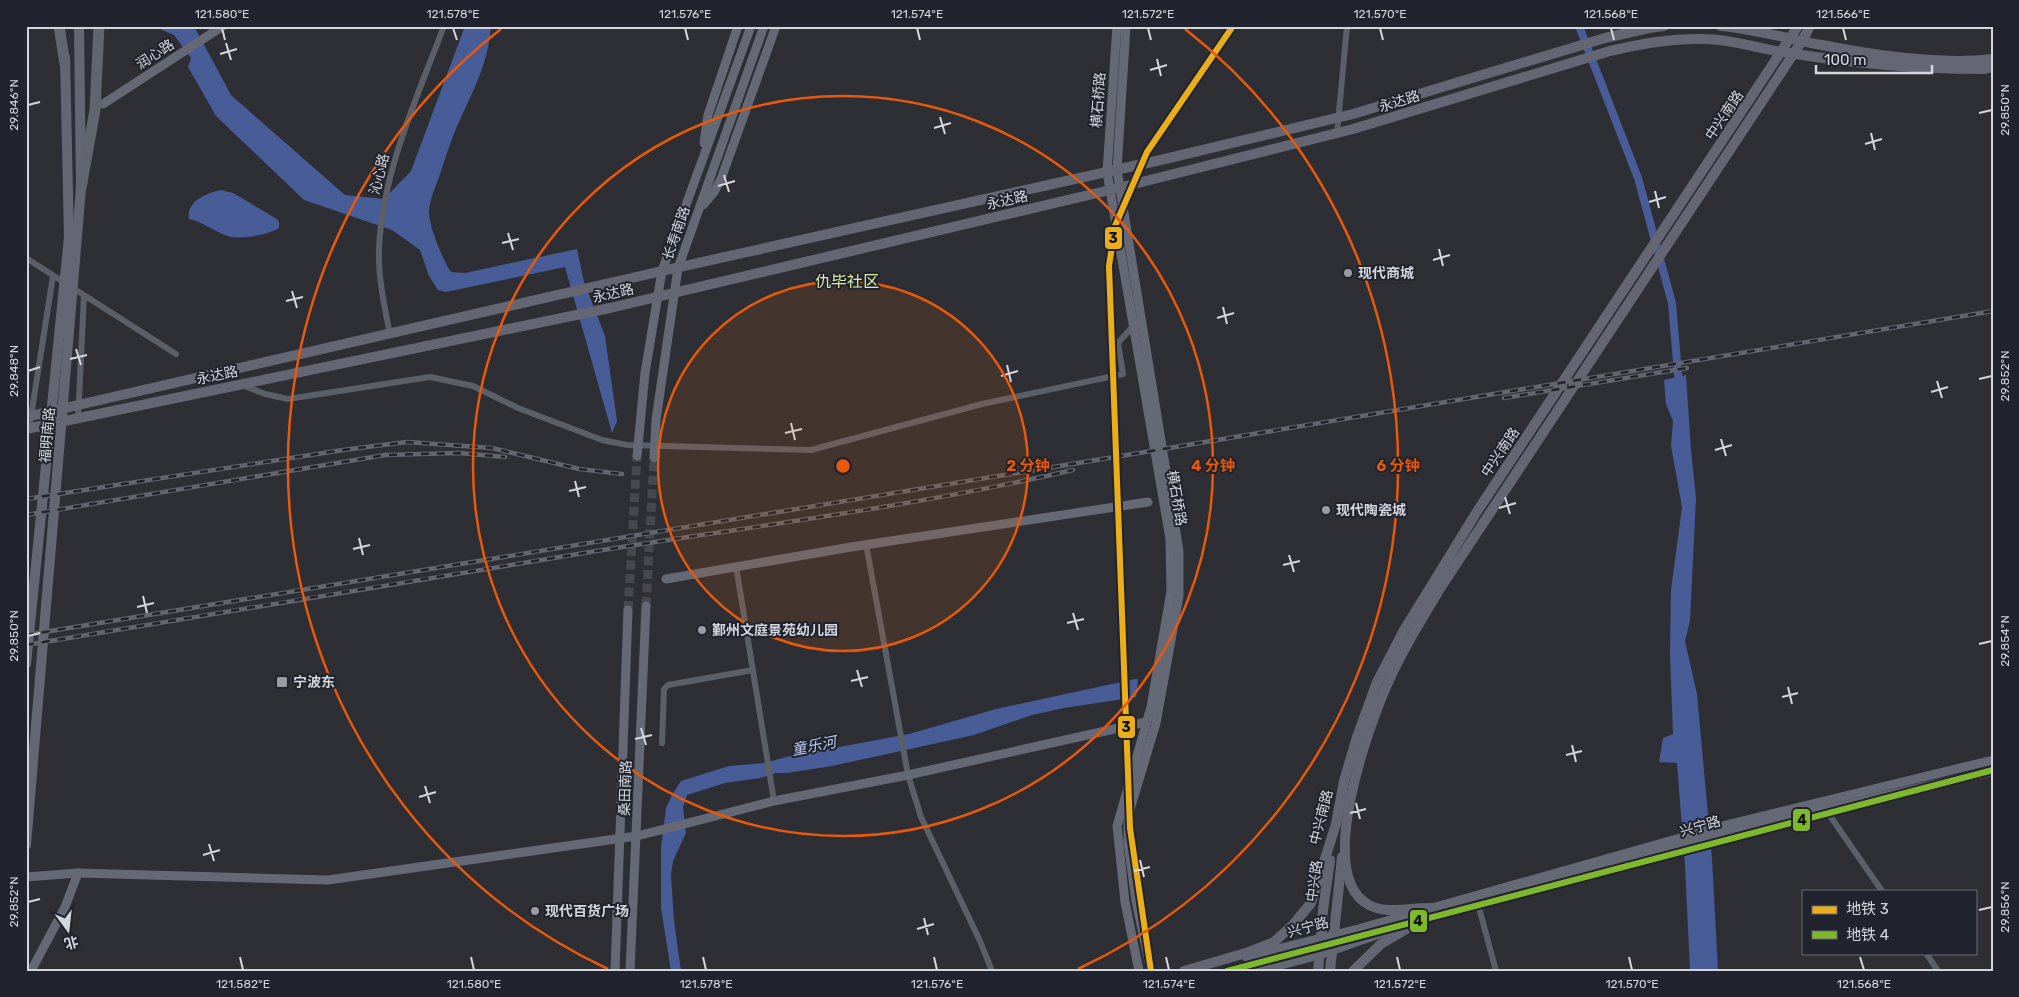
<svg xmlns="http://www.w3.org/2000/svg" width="2019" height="997" font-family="Rubik,'Noto Sans SC',sans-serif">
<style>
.water{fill:#485c97}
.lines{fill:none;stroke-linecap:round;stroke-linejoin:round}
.canal{stroke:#485c97;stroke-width:8}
.secondary-tunnel{stroke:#47484d;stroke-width:9;stroke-dasharray:9 4.5;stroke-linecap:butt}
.street{stroke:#5b5f68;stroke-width:6}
.secondary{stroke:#656975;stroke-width:9}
.primary{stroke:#646773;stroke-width:10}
.highway{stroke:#616570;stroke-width:11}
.rail-casing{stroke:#64666d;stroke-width:4.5}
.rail{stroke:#21242e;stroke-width:2.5;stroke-dasharray:8;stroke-linecap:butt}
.metro-1-casing{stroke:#21242e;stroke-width:10}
.metro-2-casing{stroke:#21242e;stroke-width:10}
.metro-1{stroke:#eaae1a;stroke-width:6}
.metro-2{stroke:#80b82b;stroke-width:6}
.ticks{fill:none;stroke:#d3d6dc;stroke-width:2}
.ring{fill:none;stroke:#e8590c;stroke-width:2.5}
.poi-dot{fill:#999ca1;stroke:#21242e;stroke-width:2}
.labels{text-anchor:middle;stroke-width:4;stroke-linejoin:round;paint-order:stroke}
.street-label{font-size:14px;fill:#d3d6dc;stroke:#21242e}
.poi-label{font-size:14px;font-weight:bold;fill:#d3d6dc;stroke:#21242e;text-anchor:start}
.water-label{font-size:15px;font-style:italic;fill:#bac9ee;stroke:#21242e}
.quarter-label{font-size:16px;fill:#daeb9e;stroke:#21242e}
.centre{fill:#e8590c;stroke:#21242e;stroke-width:2.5}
.ring-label{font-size:15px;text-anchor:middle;font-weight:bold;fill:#e8590c;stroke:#21242e;stroke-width:4;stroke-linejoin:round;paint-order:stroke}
.line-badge{stroke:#21242e;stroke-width:2}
.pale-badge-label{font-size:14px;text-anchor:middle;font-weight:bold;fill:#111}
.neatline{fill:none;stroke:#d3d6dc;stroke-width:2}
.ticks-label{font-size:12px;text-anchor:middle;fill:#d3d6dc}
</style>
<rect width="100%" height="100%" fill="#2e2f34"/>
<g class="water">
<path d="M160,26H194L231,95L345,195L384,199L411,171L465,26H491C488,64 475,86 460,120C452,136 447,154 441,171C437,184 430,197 429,211C428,224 443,261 451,272L465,273L577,249L584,282L605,336L617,421L612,433L565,267L446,292L438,290L429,276L420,250L392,230L304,200L216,116L188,67L191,58L174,35L162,30Z"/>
<path d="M221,190L233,193L277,219L279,222V228C268,235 237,241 225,235C212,230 203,222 189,219C186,201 207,193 221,190Z"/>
<polygon points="1686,375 1691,450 1696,498 1690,621 1685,641 1697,694 1712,859 1718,971 1690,971 1685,866 1677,763 1659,762 1663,738 1673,734 1670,654 1671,590 1682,507 1671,446 1673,421 1666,404 1664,380"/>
<polygon points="1135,679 1138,679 1136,697 1064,708 1032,715 974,735 832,766 787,773 776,773 760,778 725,783 687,795 683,807 686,833 673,861 671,875 674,921 681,971 671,971 661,908 661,848 666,808 672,795 681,781 729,766 765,763 786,757 909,734 996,709"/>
</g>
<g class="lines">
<polyline class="canal" points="1579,26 1638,178 1672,303 1679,386"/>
<g class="secondary-tunnel">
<polyline points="646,606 654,458"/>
<polyline points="628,610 637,456"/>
</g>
<g class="street">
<polyline points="1337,133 1347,26"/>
<polyline points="26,258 176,354"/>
<path d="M390,334C384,305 378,277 379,248C383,170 417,98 444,26"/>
<polyline points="242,385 265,394 288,399 430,377 473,386 518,408 602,440 627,445 811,450 982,404 1123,374 1118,343 1135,324"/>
<polyline points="78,418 84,296"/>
<polyline points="29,429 53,276"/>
<polyline points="866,544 908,775 921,817 980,941 992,971"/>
<polyline points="736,566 774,801"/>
<polyline points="662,743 664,689 668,685 753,670"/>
<polyline points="1826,810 1882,891"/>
<polyline points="1478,904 1496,971"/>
<polyline points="1926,953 1938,971"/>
</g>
<g class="secondary">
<polyline points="1117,26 1107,172 1170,539 1171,591 1151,707 1117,826 1125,902 1139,971"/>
<polyline points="1126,26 1117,170 1179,551 1179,596 1156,723 1128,816 1128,843 1136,901 1151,971"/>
<polyline points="103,104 223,26"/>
<polyline points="704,143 708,115 738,26"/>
<polyline points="703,205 714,192 721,179 776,26"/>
<polyline points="637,456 645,373 662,271 751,26"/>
<polyline points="654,458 656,420 678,268 764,26"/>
<polyline points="666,579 851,547 1148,502"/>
<polyline points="26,877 78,873 328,880 637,836 774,801 908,775 1146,722"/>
<polyline points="1246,957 1358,929 1726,825 1993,760"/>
<polyline points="31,971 65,907 78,873"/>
<polyline points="615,971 628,610"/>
<polyline points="630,971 646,606"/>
<polyline points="1258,971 1319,955 1399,927 1464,907 1727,832 1993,771"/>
</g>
<g class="primary">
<path d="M1721,26C1755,29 1788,39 1822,45C1872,55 1942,65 1993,59"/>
<polyline points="26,417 662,271 1165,159 1353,114 1605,38 1649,28 1664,26"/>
<path d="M26,429L610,308L1110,190L1353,129L1610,51C1641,44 1672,38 1704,39C1731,39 1756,48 1783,52C1849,63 1916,69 1983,69L1993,67"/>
<polyline points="26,664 69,237 65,57"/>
<polyline points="26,845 81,188 79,26"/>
<path d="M1432,908C1412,907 1387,915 1369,905C1314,876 1368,729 1386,687C1401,652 1422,619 1441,587L1802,41L1810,26"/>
<polyline points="1184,971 1249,952 1274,942 1293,925 1311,903 1336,824 1344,781 1357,737 1377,682 1404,630 1478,510 1798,26"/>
<polyline points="1318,971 1323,910 1330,860"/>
<polyline points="1330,971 1342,857"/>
<polyline points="1353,971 1381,944 1418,922"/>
</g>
<g class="highway">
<polyline points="59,26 65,64"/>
<polyline points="81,188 95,110 99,26"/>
</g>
<defs>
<g id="rail">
<polyline points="1504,398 1687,368"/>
<polyline points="26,499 343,450 407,442 492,448 579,469 622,474"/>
<polyline points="26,515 385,455 459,453 505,457"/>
<polyline points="26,635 1139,453 1993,311"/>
<path d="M26,645C212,614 398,583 584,553C748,527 912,507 1073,470"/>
</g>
</defs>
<use href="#rail" class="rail-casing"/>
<use href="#rail" class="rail"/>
<defs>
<polyline id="metro-1" points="1151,971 1130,828 1109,266 1115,226 1147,152 1233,26"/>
<polyline id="metro-2" points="1227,971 1993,770"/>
</defs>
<use href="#metro-1" class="metro-1-casing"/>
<use href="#metro-2" class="metro-2-casing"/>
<use href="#metro-1" class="metro-1"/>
<use href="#metro-2" class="metro-2"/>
</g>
<path class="ticks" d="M222,28L225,40M453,28L457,40M685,28L688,40M917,28L920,40M1148,28L1151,40M1380,28L1383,40M1611,28L1614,40M1843,28L1846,40M226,43L231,60M220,54L237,49M1157,59L1161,76M1150,70L1167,65M28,105L40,102M1979,113L1992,110M940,117L945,134M934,128L951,123M1871,133L1875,150M1865,144L1882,139M724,175L729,192M718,186L735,181M1655,191L1659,208M1649,202L1666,197M508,233L513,250M502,243L519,239M1439,249L1443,266M1433,260L1450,255M292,291L297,308M286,301L303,297M1223,307L1227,324M1217,318L1234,313M76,349L81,365M70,359L87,355M1007,365L1011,382M28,371L40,367M1001,376L1018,371M1979,379L1992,376M1937,381L1942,398M1931,392L1948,387M791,423L795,440M785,433L802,429M1721,439L1726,456M1715,450L1732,445M575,481L579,497M569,491L586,487M1505,497L1510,514M1499,508L1516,503M359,538L363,555M353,549L370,545M1289,555L1294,572M1283,565L1300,561M143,596L147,613M137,607L154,603M1073,613L1078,630M1067,623L1084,619M28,636L40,633M1979,644L1992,641M857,670L862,687M851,681L868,677M1788,687L1792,704M1782,697L1798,693M641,728L646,745M635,739L652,735M1572,745L1576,762M1566,755L1582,751M425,786L430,803M419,797L436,792M1356,803L1360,819M1350,813L1366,809M209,844L214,861M203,855L220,850M1140,860L1144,877M1134,871L1150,867M28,902L40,899M1979,910L1992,907M924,918L928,935M917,929L934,924M240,957L243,970M471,957L474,970M703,957L706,970M934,957L937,970M1166,957L1169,970M1397,957L1400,970M1629,957L1632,970M1860,957L1864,970"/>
<circle cx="843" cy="466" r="185" fill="#e8590c" fill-opacity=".12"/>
<g class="ring">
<circle cx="843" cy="466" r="185"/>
<circle cx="843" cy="466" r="370"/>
<path d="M608 969A555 555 0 0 1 501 29M1185 29A555 555 0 0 1 1078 969"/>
</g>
<g class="poi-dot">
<circle cx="1348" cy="273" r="5"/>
<circle cx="1326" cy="510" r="5"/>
<circle cx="702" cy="630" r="5"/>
<rect x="276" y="676" width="12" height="12" rx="2.5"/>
<circle cx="535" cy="911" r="5"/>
</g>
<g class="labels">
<g class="street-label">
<text transform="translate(155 54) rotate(-33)" y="5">润心路</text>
<text transform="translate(1098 100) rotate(-86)" y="5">横石桥路</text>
<text transform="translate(1399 101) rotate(-17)" y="5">永达路</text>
<text transform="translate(1724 115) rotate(-56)" y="5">中兴南路</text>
<text transform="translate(379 174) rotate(-76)" y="5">沁心路</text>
<text transform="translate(1007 200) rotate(-13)" y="5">永达路</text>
<text transform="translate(676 233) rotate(-71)" y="5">长寿南路</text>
<text transform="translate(613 293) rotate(-13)" y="5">永达路</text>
<text transform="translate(217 375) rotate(-12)" y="5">永达路</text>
<text transform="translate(47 435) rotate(-85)" y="5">福明南路</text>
<text transform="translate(1500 452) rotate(-56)" y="5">中兴南路</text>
<text transform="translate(1177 498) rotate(80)" y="5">横石桥路</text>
<text transform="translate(625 788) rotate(-88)" y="5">桑田南路</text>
<text transform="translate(1321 817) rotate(-76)" y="5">中兴南路</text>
<text transform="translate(1700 826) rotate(-16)" y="5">兴宁路</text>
<text transform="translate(1314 881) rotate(-82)" y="5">中兴路</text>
<text transform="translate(1308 927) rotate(-15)" y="5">兴宁路</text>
</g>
<g class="poi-label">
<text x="1358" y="278">现代商城</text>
<text x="1336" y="515">现代陶瓷城</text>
<text x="712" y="635">鄞州文庭景苑幼儿园</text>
<text x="293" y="687">宁波东</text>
<text x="545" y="916">现代百货广场</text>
</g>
<g class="water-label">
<text transform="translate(814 746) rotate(-11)" y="5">童乐河</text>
</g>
<g class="quarter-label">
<text x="847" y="287">仇毕社区</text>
</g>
</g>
<circle cx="843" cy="466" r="8" class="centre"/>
<g class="ring-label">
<text x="1028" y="471">2 分钟</text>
<text x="1213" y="471">4 分钟</text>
<text x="1398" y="471">6 分钟</text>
</g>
<g class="line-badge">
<rect x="1104" y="226" width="19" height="24" rx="5" fill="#eaae1a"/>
<rect x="1117" y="715" width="19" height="24" rx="5" fill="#eaae1a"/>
<rect x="1792" y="808" width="19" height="24" rx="5" fill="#80b82b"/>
<rect x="1409" y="909" width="19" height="24" rx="5" fill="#80b82b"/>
</g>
<g class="pale-badge-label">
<text x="1113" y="243">3</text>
<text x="1126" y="732">3</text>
<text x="1802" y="825">4</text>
<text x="1418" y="926">4</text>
</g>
<rect width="2019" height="997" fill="none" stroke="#21242e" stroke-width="55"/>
<rect x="1802" y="890" width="175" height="65" fill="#21242e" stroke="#686b74"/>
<rect x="1812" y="906" width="25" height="8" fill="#eaae1a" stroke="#686b74"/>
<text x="1846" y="914" font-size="15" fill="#d3d6dc">地铁 3</text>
<rect x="1812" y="931" width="25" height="8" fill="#80b82b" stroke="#686b74"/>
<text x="1846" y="940" font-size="15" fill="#d3d6dc">地铁 4</text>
<g transform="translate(68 930) rotate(165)" stroke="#21242e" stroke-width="4" paint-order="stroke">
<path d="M0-4L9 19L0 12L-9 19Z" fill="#d3d6dc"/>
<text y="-8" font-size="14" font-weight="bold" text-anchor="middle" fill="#d3d6dc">北</text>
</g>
<path d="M1816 65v8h116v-8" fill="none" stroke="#d3d6dc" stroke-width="2.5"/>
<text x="1824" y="65" font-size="15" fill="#d3d6dc" stroke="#21242e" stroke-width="4" paint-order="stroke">100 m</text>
<rect x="28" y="28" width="1964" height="942" class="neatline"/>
<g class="ticks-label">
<text x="222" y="18">121.580°E</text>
<text x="453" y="18">121.578°E</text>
<text x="685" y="18">121.576°E</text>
<text x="917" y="18">121.574°E</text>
<text x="1148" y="18">121.572°E</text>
<text x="1380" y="18">121.570°E</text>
<text x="1611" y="18">121.568°E</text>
<text x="1843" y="18">121.566°E</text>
<text transform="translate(14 105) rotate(-90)" y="4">29.846°N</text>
<text transform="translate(2005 110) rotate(-90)" y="4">29.850°N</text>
<text transform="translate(14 371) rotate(-90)" y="4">29.848°N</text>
<text transform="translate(2005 376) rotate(-90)" y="4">29.852°N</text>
<text transform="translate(14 636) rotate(-90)" y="4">29.850°N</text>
<text transform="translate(2005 641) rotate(-90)" y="4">29.854°N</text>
<text transform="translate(14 902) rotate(-90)" y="4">29.852°N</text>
<text transform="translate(2005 907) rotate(-90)" y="4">29.856°N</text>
<text x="243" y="988">121.582°E</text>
<text x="474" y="988">121.580°E</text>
<text x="706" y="988">121.578°E</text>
<text x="937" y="988">121.576°E</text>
<text x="1169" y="988">121.574°E</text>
<text x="1400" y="988">121.572°E</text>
<text x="1632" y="988">121.570°E</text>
<text x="1864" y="988">121.568°E</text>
</g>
</svg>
